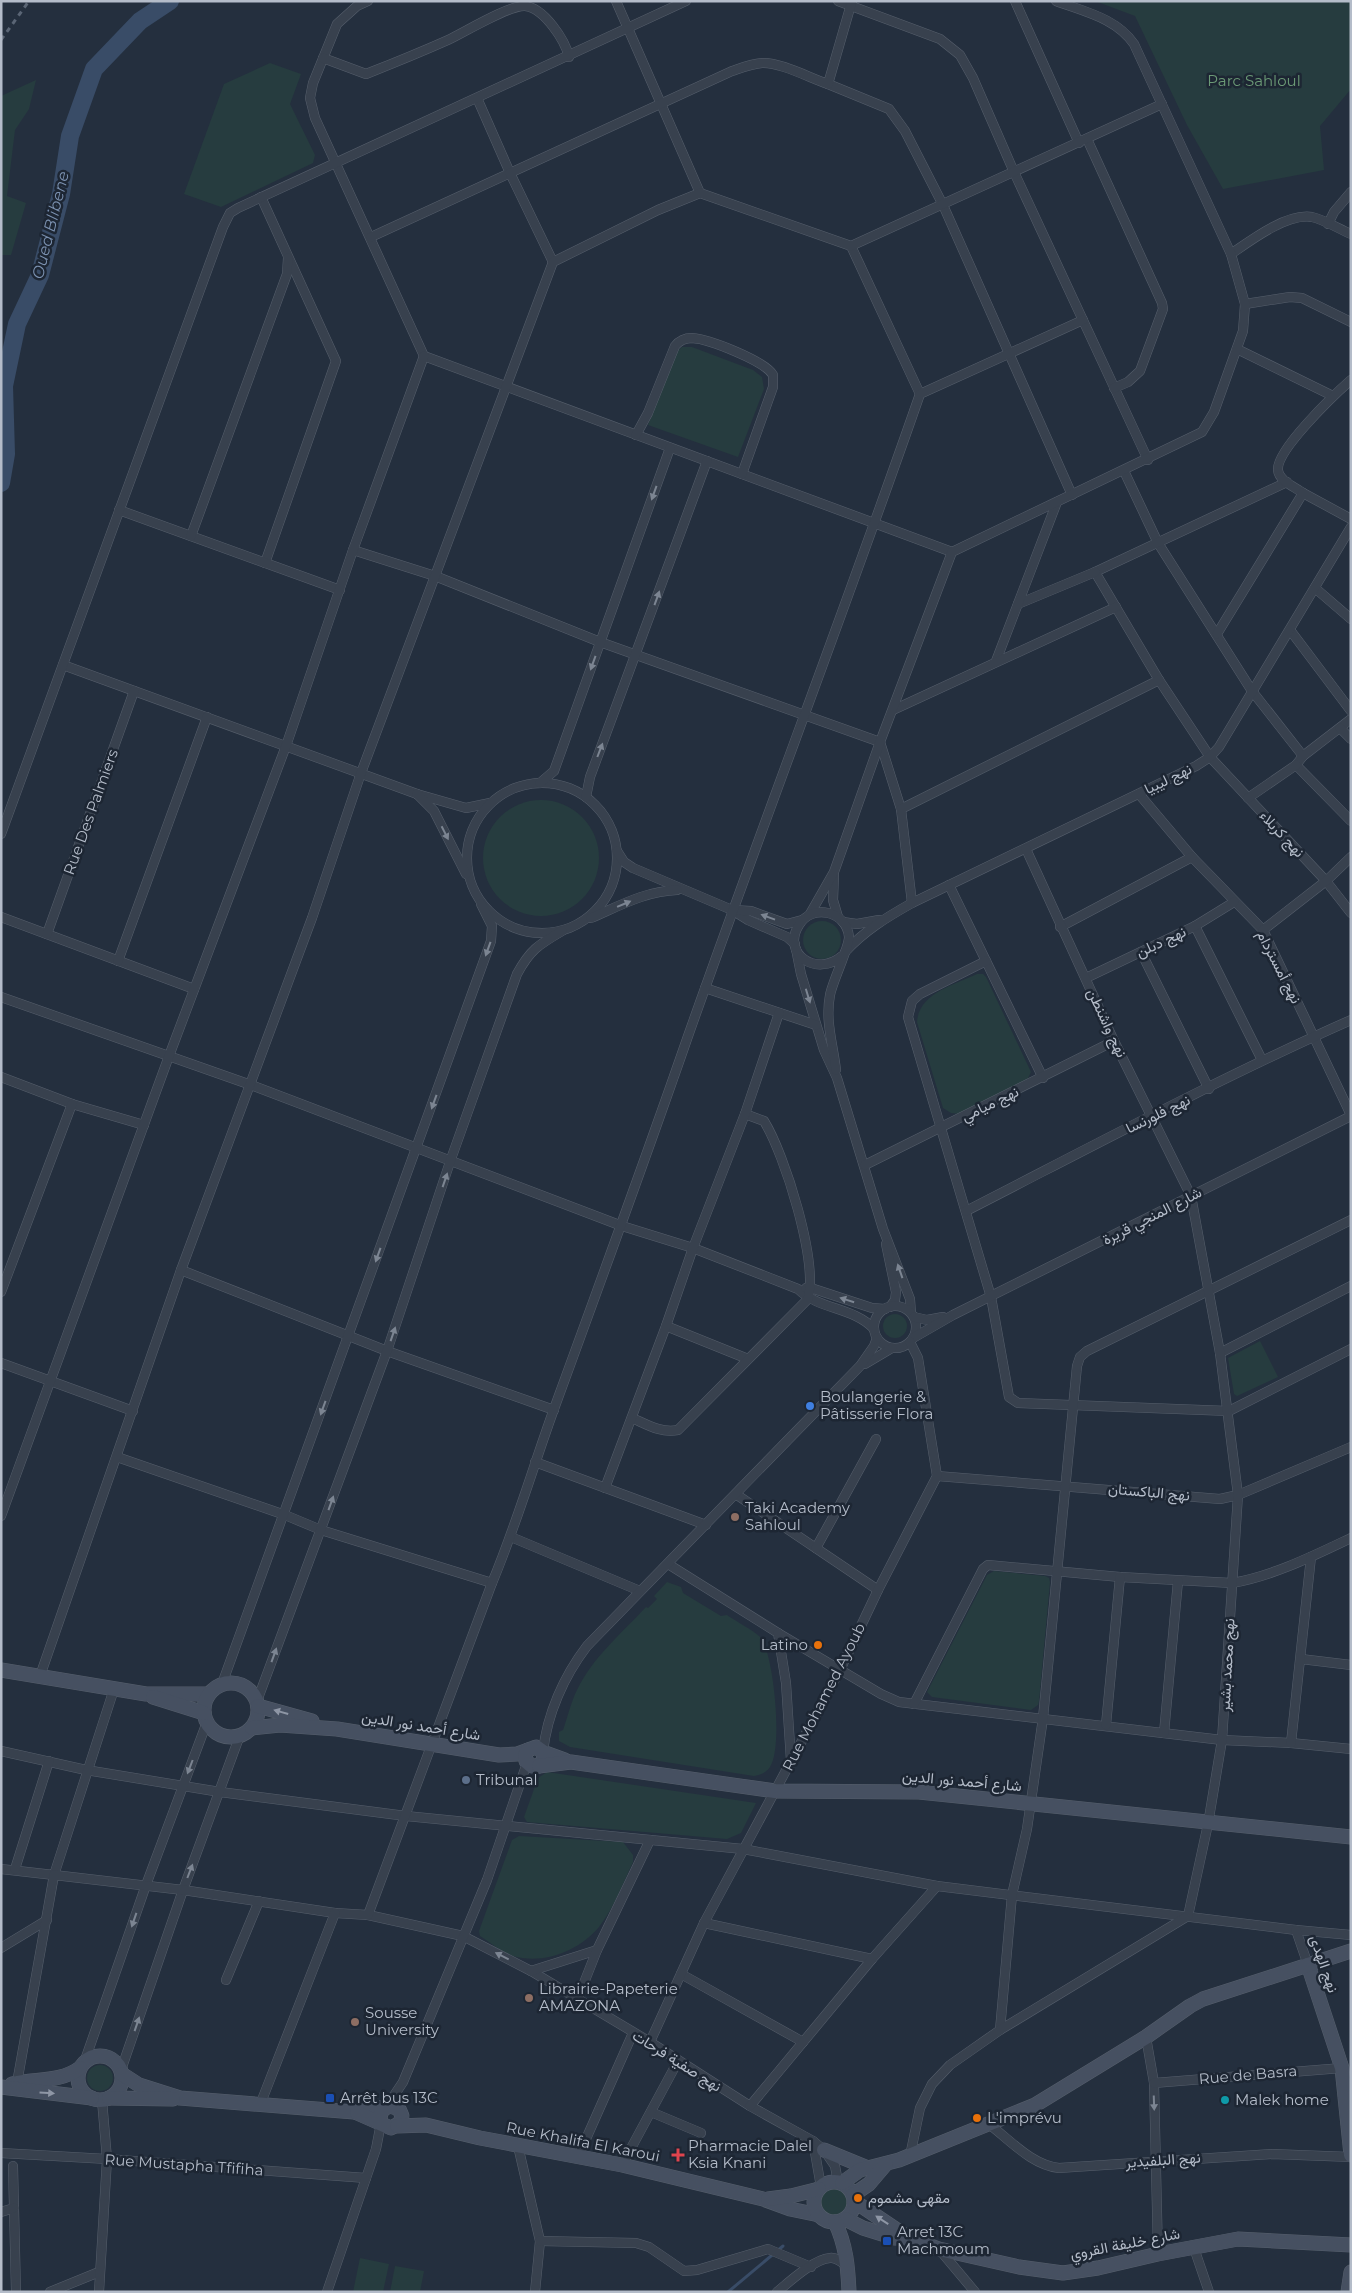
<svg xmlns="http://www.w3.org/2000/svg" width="1352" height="2293" font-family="Montserrat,Vazirmatn,sans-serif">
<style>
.green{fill:#263c3f}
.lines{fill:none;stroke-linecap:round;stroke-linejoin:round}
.stream{stroke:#394c67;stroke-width:3}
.river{stroke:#394c67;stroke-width:18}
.street-casing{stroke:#565f6c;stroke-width:10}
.secondary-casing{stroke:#565f6c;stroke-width:15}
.street{stroke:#38414e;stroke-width:9}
.secondary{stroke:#465061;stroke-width:14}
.rail{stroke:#5a6575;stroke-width:3;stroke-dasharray:5 5;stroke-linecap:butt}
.oneway{fill:#7c8592}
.oneway2{fill:#8e96a5}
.shop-dot{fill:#3f7fe0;stroke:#1d2633;stroke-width:2}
.education-dot{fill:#8d6e63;stroke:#1d2633;stroke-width:2}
.food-dot{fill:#e8710a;stroke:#1d2633;stroke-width:2}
.service-dot{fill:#5c6f8a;stroke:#1d2633;stroke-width:2}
.transit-dot{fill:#1a4fb4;stroke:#1d2633;stroke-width:2}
.culture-dot{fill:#0f9aa8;stroke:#1d2633;stroke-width:2}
.health-dot{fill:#e0444e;stroke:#1d2633;stroke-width:2}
.labels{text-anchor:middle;stroke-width:5;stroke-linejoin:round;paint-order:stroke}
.park-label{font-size:15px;fill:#6b9a76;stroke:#1d2633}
.street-label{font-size:15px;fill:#b4bcc9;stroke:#1d2633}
.poi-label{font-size:15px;fill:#b4bcc9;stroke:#1d2633;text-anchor:start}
.water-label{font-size:16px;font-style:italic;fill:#7c92b1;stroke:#1d2633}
</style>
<rect width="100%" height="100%" fill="#242f3e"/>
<g class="green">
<polygon points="1095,1 1351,1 1351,89 1320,126 1324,170 1223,189 1187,125 1135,16"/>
<polygon points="270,63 301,74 290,104 315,155 313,163 221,207 184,194 224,84"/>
<polygon points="36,80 29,109 15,130 7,196 26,203 11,255 1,255 1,96"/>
<polygon points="682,347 692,347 753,370 762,377 764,389 738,457 648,425 675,353"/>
<circle cx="541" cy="858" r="58"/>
<circle cx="822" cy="940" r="19"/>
<path d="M977,974H983L986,977L1031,1072L1027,1080L960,1114L951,1113L943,1108L917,1022C919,993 954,985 977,974Z"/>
<circle cx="895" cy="1326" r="12"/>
<polygon points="1260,1341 1278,1377 1237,1396 1234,1394 1228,1358"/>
<polygon points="994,1571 1045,1576 1049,1578 1050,1582 1039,1701 1038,1705 1031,1710 932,1697 927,1692 987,1575"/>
<path d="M667,1582L681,1587L683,1593L721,1616L727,1615C735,1621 757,1632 762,1639C774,1660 783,1747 770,1767C766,1773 760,1775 754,1776L570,1747L559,1741V1732L563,1730C568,1716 571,1702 577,1690C593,1657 622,1633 646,1607L648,1608L657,1599L654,1596Z"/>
<polygon points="547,1772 756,1803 741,1833 727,1839 527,1822 524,1817 538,1778"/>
<path d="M519,1836L623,1842L633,1855V1862C623,1883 614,1908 599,1927C579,1951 543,1965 513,1956C502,1953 490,1942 480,1936L479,1931L512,1840Z"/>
<circle cx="100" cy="2078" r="13"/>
<circle cx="833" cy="2201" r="14"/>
<polygon points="360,2258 389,2264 383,2292 353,2292"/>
<polygon points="395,2266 424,2271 420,2292 390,2292"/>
</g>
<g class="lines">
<polyline class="stream" points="728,2292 783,2246"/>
<polyline class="river" points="1,483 6,454 4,386 17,324 40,275 61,194 70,136 94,69 140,21 170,1"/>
<defs>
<g id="street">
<polyline points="368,1 357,6 337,24 313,83 310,98 315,118 424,356 952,552"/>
<polyline points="616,1 700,193"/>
<polyline points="838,1 940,39 960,55 973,78 1014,172 1148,460"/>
<polyline points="1015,1 1079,143"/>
<path d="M323,58L366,74C394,63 421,52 448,40C465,32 509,5 525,6C544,8 565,40 569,57"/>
<polyline points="828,84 889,109 905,131 943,205 1072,495"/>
<polyline points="1087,139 1162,303 1163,309 1140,371 1128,382 1114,388"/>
<polyline points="261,197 336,361 265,563"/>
<polyline points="1328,224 1334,212 1351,192"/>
<polyline points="371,237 510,173 477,98"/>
<polyline points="851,246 920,394"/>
<path d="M1231,254C1251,240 1287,213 1312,217C1325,220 1339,229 1351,234"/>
<path d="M553,262L510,173L732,71C741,68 751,64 762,63C780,62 810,78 828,84L852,1"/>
<polyline points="1245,304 1290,297 1302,298 1351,322"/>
<polyline points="1237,349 1333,396"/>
<path d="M636,435L648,413L675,346C679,341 685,338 692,338C709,339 765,361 773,375V387L742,474"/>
<polyline points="1124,471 1158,543 1252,691 1303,756"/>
<polyline points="1287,482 1095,572 1159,680 1210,757 1326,881 1351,913"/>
<path d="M1303,493C1295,487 1279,481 1278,470C1276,450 1335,394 1351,380"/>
<polyline points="119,510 340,590"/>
<polyline points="191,536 287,274 288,258"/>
<polyline points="353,550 435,576 600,642 880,742 901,809"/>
<polyline points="1315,588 1351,619"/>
<polyline points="1018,604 1095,572"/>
<polyline points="1290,630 1351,711"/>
<polyline points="1217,634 1303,493 1351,519"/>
<polyline points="996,661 1057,502"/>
<polyline points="63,665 417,794 466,808 490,803"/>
<polyline points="893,710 1116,607"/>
<polyline points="1351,719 1303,756 1296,765 1351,821"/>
<polyline points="1340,728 1351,739"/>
<circle cx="542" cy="858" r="75"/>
<polyline points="540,783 554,771 670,448"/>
<polyline points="417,794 434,811 466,874"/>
<polyline points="1139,794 1192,857 1263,930 1351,1115"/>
<polyline points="586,797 590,777 707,461"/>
<polyline points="1248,798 1296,765"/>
<polyline points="1,834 223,227 230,213 238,208 686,1"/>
<polyline points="617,851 624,862 633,868 732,910 748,920 787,937 795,944"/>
<polyline points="834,875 833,900 838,917"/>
<polyline points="949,885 1043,1078"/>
<polyline points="912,903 901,809 1159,680"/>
<polyline points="733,910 751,911 787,924 802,920"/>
<path d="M810,914L834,872L880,742L952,552L1202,432L1214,412L1243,331L1245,304L1231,254L1134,44C1116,18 1085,12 1056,1"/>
<polyline points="1,917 194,989"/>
<path d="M591,918C619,906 646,891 677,890"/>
<polyline points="843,922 857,924 879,920"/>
<polyline points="1195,926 1262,1060"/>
<polyline points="1060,927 1192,857"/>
<polyline points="1263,930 1326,881 1351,857"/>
<polyline points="47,934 134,691"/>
<polyline points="796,949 801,974 824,1050 837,1078 883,1229 910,1299 911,1313"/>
<path d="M845,952C864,931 887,917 912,903L1196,766L1210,757L1219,747L1351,527"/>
<polyline points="1141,952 1209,1089"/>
<polyline points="118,961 207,717"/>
<polyline points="986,961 920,994 912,1001 908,1017 991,1297 1009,1397 1018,1403 1229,1411 1351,1349"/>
<polyline points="1086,978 1195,926 1234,902"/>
<polyline points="705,988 816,1025"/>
<path d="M1,997L251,1085L622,1226L693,1248L798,1289C819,1310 854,1307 874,1329"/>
<path d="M836,1070C833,1044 825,1021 830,995C833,980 849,948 849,937C847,911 812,903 799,925C781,953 816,978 842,956"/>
<polyline points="1,1077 72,1104 144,1125"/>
<polyline points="865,1165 1114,1041"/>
<path d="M966,1211C1093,1146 1220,1078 1351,1020"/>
<polyline points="886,1244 896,1292 895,1300 890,1307"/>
<polyline points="181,1270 387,1351 554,1410"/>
<polyline points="806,1288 811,1288 872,1308 885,1309"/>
<polyline points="1,1292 72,1104"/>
<circle cx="895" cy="1327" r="21"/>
<polyline points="914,1317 927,1320 943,1317"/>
<polyline points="666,1326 748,1359"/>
<polyline points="913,1338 953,1315 1351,1116"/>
<polyline points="1220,1353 1351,1286"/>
<polyline points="1,1363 133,1411"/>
<polyline points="865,1364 892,1348"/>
<path d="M632,1418C648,1425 660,1433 678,1430L808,1299C818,1261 785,1155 764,1121L745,1114"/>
<polyline points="117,1457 285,1515 321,1530 492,1583"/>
<polyline points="535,1462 706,1525"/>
<polyline points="937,1476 1220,1499 1238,1495 1351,1447"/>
<polyline points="605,1488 666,1326 693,1248 745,1114 779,1013"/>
<polyline points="737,1495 878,1590"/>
<polyline points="1,1516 169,1056 286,746 353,550 424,356"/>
<polyline points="511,1537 640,1591"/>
<polyline points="816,1548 876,1439"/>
<polyline points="668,1564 778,1633 786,1683 791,1761"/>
<polyline points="778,1633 881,1694 899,1702 1222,1740 1291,1743 1351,1749"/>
<polyline points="1301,1659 1351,1665"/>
<polyline points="40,1676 181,1270 312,918 361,773 553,262 658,210 700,193 851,246 1162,104"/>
<polyline points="222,1684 491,941 492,926 481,904"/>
<path d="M257,1701L387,1351L451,1159L517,974C530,950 538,945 562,931"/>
<path d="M914,1704L983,1569L988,1565L1120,1577L1232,1583C1273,1576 1313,1556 1351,1538"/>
<polyline points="1106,1725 1120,1577"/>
<polyline points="1164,1733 1178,1581"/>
<polyline points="1291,1743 1311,1557"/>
<polyline points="1,1751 86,1770 220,1792 406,1816 743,1849 937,1886 1296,1930 1351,1935"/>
<path d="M543,1752C547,1714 564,1676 587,1646L860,1366L874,1346L877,1338"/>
<polyline points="1,1869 54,1875 114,1689"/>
<polyline points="15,1869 49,1761"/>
<polyline points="368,1915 463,1936 531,1971 650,2042 750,2106 813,2141 824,2150 835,2166 838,2182"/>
<polyline points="704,1923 872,1959"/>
<polyline points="1296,1930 1308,1965"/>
<polyline points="1,1948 47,1920"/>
<polyline points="531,1971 597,1950"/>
<polyline points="681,1974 803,2042"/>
<polyline points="226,1980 259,1901"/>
<polyline points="578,1998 597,1950 650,1840"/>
<polyline points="1000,2030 1012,1895 1027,1829 1043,1718 1077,1366 1080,1357 1087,1351 1351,1220"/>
<polyline points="1146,2037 1154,2083 1158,2254"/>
<polyline points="650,2042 704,1923 840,1670 878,1590 937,1476 918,1358 910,1342"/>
<polyline points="84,2063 146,1885 207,1722"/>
<polyline points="121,2070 183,1890 240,1735"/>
<path d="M17,2083L54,1875L183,1890L335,1913L368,1915L492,1583C516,1526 533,1467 554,1409C599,1286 644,1163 687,1039C763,823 845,610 920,394L1083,320"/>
<polyline points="1154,2083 1342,2068"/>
<polyline points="260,2105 335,1913"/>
<polyline points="387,2106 403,2082 487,1880 527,1763"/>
<polyline points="750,2106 872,1959 937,1886"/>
<polyline points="651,2112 701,2133"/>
<path d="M990,2125C1011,2141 1032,2165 1059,2168L1272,2154L1351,2157"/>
<polyline points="813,2141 821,2187"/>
<polyline points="518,2146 540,2241 535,2292"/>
<polyline points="1,2153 107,2159 366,2178"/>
<polyline points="910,2156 920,2108 932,2084 950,2065 1000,2030 1188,1916 1208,1824 1222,1740 1238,1495 1220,1353 1191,1196 1114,1041 1026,849"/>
<polyline points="578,2157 633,2033"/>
<polyline points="622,2165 678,2061"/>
<polyline points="13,2166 16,2292"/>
<polyline points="1,2212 14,2208"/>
<polyline points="540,2241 636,2243 649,2247 684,2271 697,2270 768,2249 811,2267"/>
<polyline points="1194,2248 1209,2292"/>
<polyline points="939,2249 975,2292"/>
<polyline points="50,2292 99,2272"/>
<polyline points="99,2292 107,2159 102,2100"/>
<polyline points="327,2292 376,2149 381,2123"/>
<path d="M777,2292C789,2282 814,2259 830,2258C836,2257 842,2262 847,2266"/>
</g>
<g id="secondary">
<polyline points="1,1670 146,1694 209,1694"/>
<circle cx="231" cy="1710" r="27"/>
<polyline points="153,1697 204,1713"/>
<polyline points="258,1706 312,1721"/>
<polyline points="252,1728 280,1725 337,1729 499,1755 517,1754 528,1750"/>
<polyline points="543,1752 544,1759 539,1766 532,1766 526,1761 525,1755 528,1750 536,1747 543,1752 565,1760"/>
<polyline points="539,1766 571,1762 775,1791 919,1792 1351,1837"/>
<polyline points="1308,1965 1342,2068 1351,2155"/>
<circle cx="100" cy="2078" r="22"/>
<polyline points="122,2074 139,2085 180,2098 354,2112 385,2107"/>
<path d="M12,2084C35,2078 59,2083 80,2068"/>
<polyline points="1,2087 92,2098"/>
<polyline points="109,2098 173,2099"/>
<polyline points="357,2113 391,2128 400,2123 402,2116 399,2109 390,2106 383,2109 380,2116 381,2123"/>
<polyline points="397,2126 426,2125 480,2138 622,2165 763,2199 790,2209 819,2215"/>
<polyline points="824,2150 868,2168"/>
<circle cx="834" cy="2202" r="20"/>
<polyline points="842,2183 860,2170 899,2160 1035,2105 1146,2037 1190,2006 1203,1999 1351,1951"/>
<polyline points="853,2195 869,2184 886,2164"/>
<polyline points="768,2199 791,2196 819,2189"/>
<polyline points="854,2201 909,2238"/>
<polyline points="845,2219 863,2228 895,2238 909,2238 939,2249 1019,2267 1063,2273 1098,2268 1158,2254 1238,2239 1351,2245"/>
<path d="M835,2222C846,2245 848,2267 849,2292"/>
<polyline points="1348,2292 1351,2272"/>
</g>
</defs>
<use href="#street" class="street-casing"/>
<use href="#secondary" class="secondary-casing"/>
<use href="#street" class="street"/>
<use href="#secondary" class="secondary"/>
<polyline class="rail" points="1,40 29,1"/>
</g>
<defs><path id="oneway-solid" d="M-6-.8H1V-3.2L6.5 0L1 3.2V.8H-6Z" transform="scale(1.25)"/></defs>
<g class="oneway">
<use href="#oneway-solid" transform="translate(654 493) rotate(110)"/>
<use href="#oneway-solid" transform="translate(657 598) rotate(-70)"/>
<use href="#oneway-solid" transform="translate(593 663) rotate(110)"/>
<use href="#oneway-solid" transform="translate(600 750) rotate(-69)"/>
<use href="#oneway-solid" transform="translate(445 833) rotate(63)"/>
<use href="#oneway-solid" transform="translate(624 904) rotate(-23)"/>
<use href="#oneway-solid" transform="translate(768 917) rotate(-160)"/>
<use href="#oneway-solid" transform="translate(488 949) rotate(110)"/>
<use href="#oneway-solid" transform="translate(808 996) rotate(73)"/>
<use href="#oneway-solid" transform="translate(434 1102) rotate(110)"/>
<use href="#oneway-solid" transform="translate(445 1180) rotate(-71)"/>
<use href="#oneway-solid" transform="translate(378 1255) rotate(110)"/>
<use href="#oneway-solid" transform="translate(900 1271) rotate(-109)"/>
<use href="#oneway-solid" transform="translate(847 1300) rotate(-162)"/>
<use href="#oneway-solid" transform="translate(393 1334) rotate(-71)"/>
<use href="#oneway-solid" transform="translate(323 1408) rotate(110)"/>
<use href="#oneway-solid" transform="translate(331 1503) rotate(-70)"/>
<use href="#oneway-solid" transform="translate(274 1655) rotate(-70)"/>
<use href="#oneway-solid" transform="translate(190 1767) rotate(111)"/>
<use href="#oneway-solid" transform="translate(190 1871) rotate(-69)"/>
<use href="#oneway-solid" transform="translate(134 1920) rotate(109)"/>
<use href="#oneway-solid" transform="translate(502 1956) rotate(-153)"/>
<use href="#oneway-solid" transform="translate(137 2024) rotate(-71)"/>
<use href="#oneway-solid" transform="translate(1154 2103) rotate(88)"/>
</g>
<g class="oneway2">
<use href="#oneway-solid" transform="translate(281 1712) rotate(-164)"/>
<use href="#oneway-solid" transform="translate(47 2093) rotate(3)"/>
<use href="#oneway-solid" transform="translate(882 2220) rotate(-147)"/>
</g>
<circle class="shop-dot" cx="810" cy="1406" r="5"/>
<g class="education-dot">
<circle cx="735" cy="1517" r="5"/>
<circle cx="529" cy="1998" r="5"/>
<circle cx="355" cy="2022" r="5"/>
</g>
<g class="food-dot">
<circle cx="818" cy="1645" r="5"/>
<circle cx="977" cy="2118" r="5"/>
<circle cx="858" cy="2198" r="5"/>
</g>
<circle class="service-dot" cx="466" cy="1780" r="5"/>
<g class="transit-dot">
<rect x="325" y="2093" width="10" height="10" rx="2.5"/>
<rect x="882" y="2236" width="10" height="10" rx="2.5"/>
</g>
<circle class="culture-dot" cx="1225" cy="2100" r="5"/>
<path class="health-dot" d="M675.5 2147.5h5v5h5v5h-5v5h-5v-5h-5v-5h5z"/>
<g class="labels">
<g class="park-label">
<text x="1254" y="86">Parc Sahloul</text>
</g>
<g class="street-label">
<text transform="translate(1168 779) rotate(-26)" y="5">نهج ليبيا</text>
<text transform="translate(91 812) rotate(-70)" y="5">Rue Des Palmiers</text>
<text transform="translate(1282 834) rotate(47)" y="5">نهج كربلاء</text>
<text transform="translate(1161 942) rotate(-25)" y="5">نهج دبلن</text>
<text transform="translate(1279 967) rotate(63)" y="5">نهج أمستردام</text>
<text transform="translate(1107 1023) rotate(65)" y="5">نهج واشنطن</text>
<text transform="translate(990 1104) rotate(-26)" y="5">نهج ميامي</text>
<text transform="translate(1158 1114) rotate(-26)" y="5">نهج فلورنسا</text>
<text transform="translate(1152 1216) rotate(-27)" y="5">شارع المنجي قريرة</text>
<text transform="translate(1149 1492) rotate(5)" y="5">نهج الباكستان</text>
<text transform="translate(1227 1665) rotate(-87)" y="5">نهج محمد بشير</text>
<text transform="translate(824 1697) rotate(-63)" y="5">Rue Mohamed Ayoub</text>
<text transform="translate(421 1726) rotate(9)" y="5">شارع أحمد نور الدين</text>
<text transform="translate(962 1781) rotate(5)" y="5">شارع أحمد نور الدين</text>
<text transform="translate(1324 1964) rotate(71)" y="5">نهج الهدى</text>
<text transform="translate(677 2061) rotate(32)" y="5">نهج صفية فرحات</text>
<text transform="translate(1248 2075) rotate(-5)" y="5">Rue de Basra</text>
<text transform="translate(583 2142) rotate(11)" y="5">Rue Khalifa El Karoui</text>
<text transform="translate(1163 2160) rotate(-4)" y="5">نهج البلفيدير</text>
<text transform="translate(184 2165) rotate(4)" y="5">Rue Mustapha Tfifiha</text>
<text transform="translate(1125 2244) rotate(-11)" y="5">شارع خليفة القروي</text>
</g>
<g class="poi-label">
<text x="820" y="1402">Boulangerie &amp;<tspan x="820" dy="17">Pâtisserie Flora</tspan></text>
<text x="745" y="1513">Taki Academy<tspan x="745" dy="17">Sahloul</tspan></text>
<text x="808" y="1650" text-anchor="end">Latino</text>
<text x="476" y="1785">Tribunal</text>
<text x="539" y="1994">Librairie-Papeterie<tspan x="539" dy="17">AMAZONA</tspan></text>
<text x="365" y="2018">Sousse<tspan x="365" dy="17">University</tspan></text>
<text x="340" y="2103">Arrêt bus 13C</text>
<text x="1235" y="2105">Malek home</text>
<text x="987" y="2123">L'imprévu</text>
<text x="688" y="2151">Pharmacie Dalel<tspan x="688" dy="17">Ksia Knani</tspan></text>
<text x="868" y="2203">مقهى مشموم</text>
<text x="897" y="2237">Arret 13C<tspan x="897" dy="17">Machmoum</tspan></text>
</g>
<g class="water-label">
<text transform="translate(50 225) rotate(-76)" y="6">Oued Blibene</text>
</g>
</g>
<rect width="1352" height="2293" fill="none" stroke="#b4bcc9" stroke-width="5"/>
</svg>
